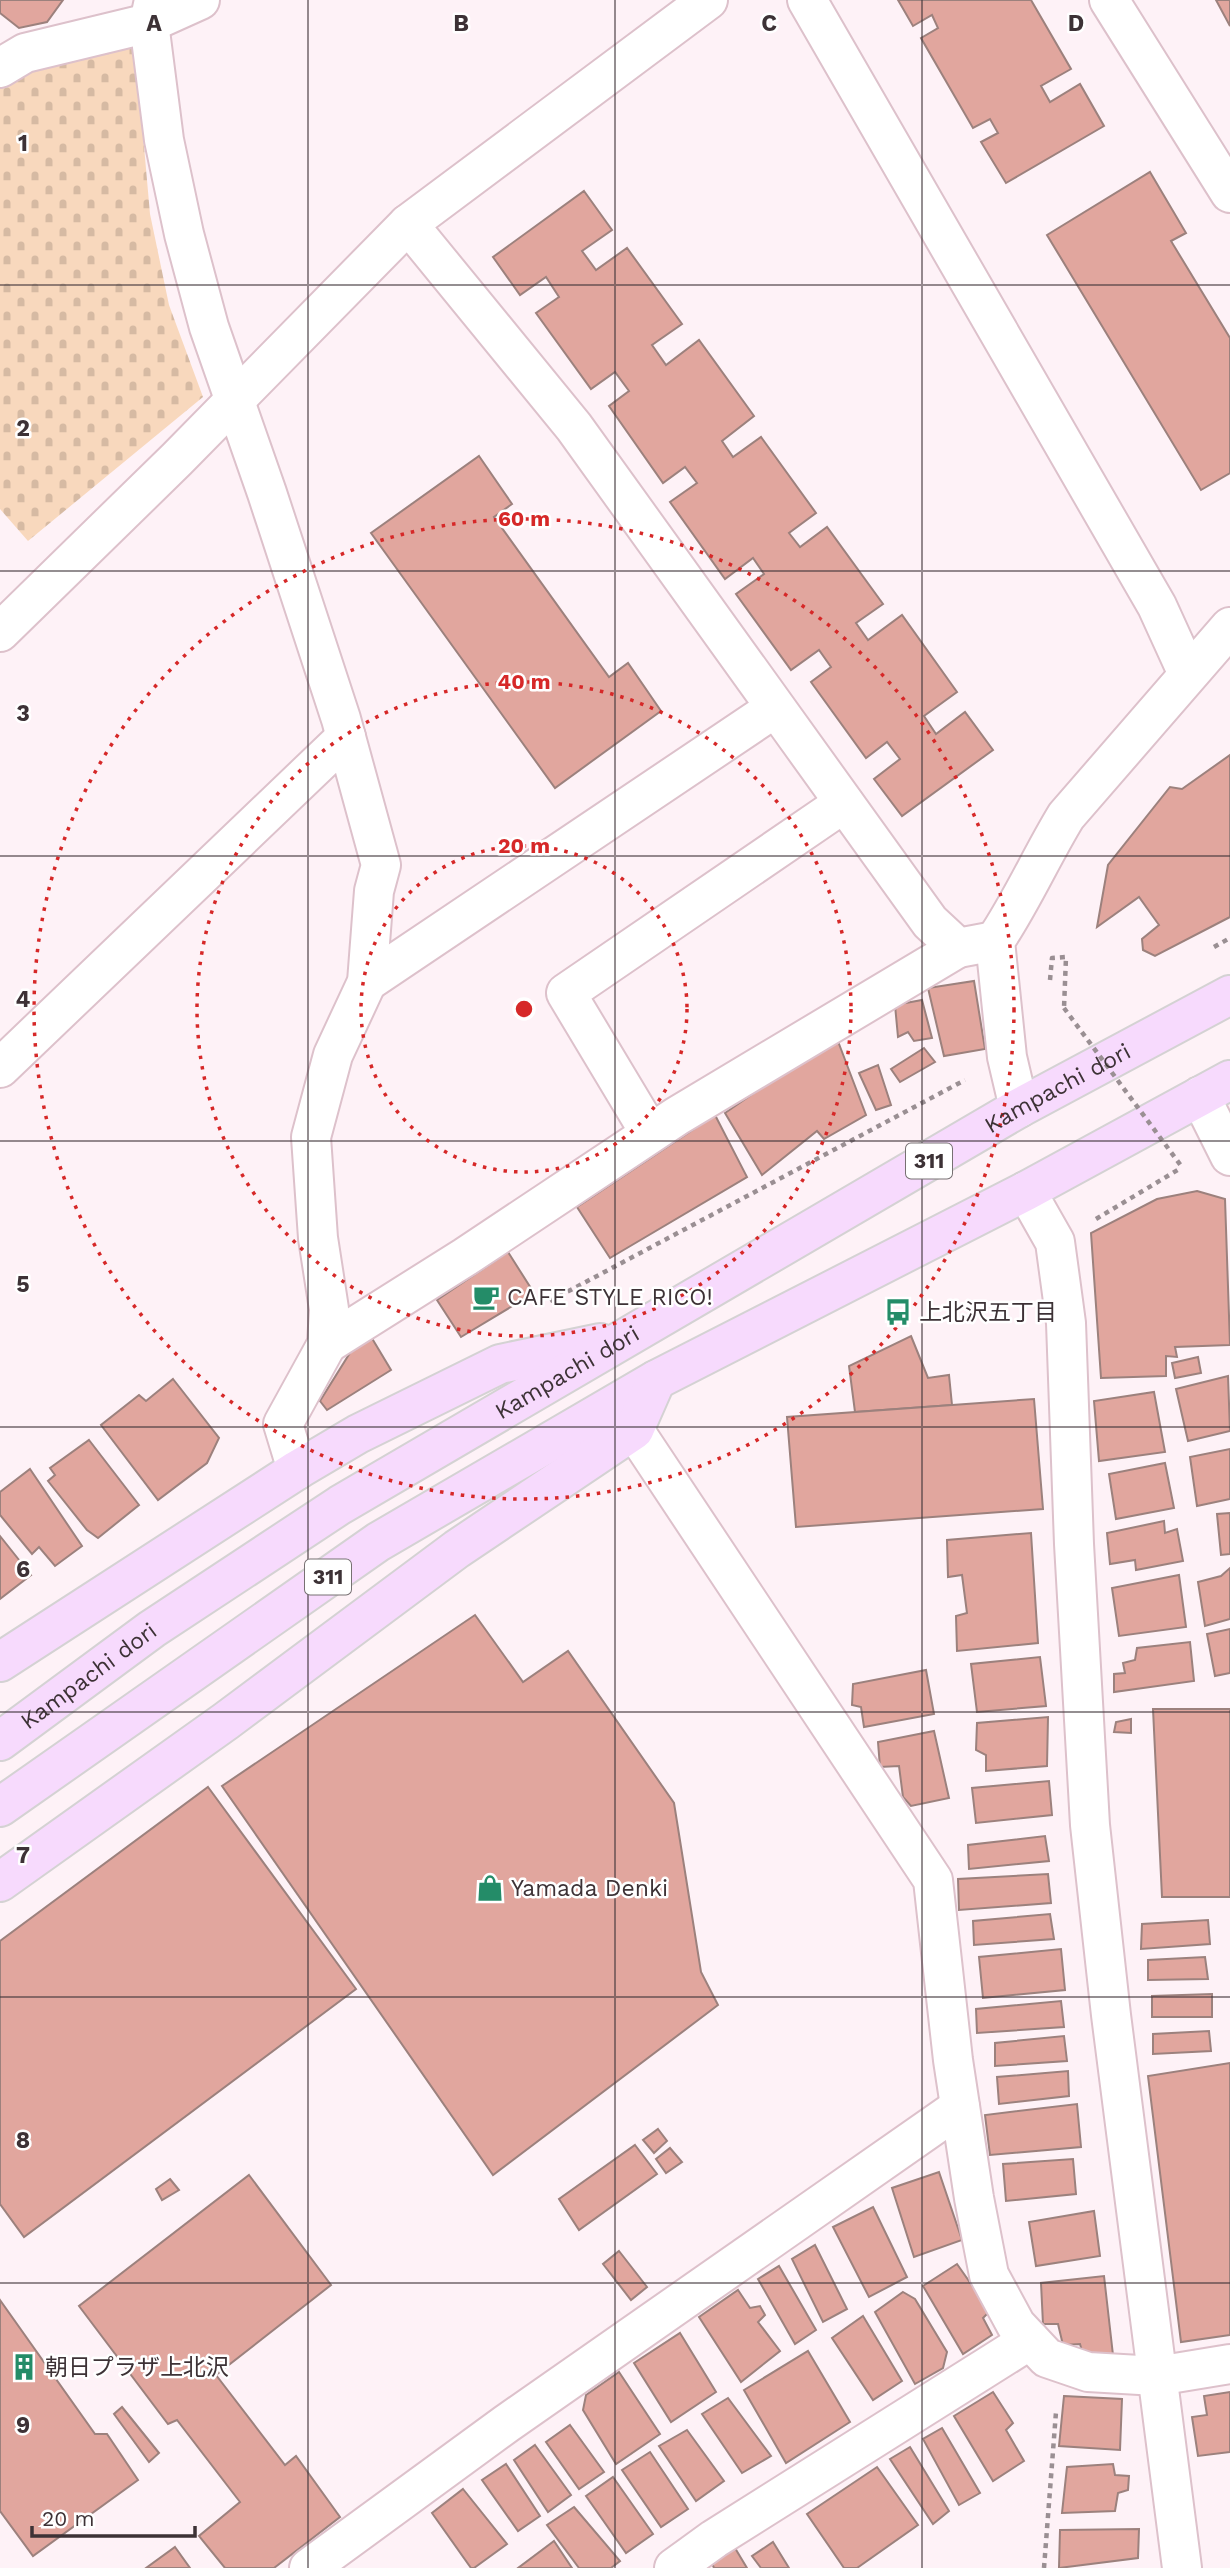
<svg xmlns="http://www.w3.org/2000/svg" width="1230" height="2568" font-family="'Work Sans','Noto Sans JP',sans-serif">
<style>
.cemetery{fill:url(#cemetery-stones)}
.building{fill:#e1a69e;stroke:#9c817d;stroke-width:2}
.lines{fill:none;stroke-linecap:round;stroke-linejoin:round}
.minor-casing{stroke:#ddc1cb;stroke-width:42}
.major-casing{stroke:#d4d2d3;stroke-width:42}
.path{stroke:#9a8f93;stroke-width:4.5;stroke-dasharray:5 5;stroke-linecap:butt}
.minor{stroke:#fff;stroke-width:38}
.major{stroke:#f7dafd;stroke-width:38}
.path-bridge{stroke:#9a8f93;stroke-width:4.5;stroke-dasharray:5 5;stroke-linecap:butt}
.grid{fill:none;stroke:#3d3236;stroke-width:2;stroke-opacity:0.55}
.ring{fill:none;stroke:#d62828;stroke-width:3.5;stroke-dasharray:3.5 7}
.labels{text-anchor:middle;stroke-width:5;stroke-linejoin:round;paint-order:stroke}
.shield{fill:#fff;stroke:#777072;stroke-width:2}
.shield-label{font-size:21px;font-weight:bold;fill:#3d3236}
.street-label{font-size:23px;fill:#3d3236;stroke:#fff}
.poi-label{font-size:23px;fill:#3d3236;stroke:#fff;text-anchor:start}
.grid-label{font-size:23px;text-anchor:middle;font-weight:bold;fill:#3d3236;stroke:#fff;stroke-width:5;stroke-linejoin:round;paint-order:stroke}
.centre{fill:#d62828;stroke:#fff;stroke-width:3.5}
.ring-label{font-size:21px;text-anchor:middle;font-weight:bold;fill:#d62828;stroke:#fff;stroke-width:5;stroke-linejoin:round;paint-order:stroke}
</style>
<defs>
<pattern id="cemetery-stones" width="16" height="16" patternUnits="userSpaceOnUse" patternTransform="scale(1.75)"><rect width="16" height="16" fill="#f8d8bd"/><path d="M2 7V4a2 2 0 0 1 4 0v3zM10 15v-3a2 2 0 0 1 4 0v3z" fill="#d6baa3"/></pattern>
</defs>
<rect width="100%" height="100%" fill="#fef2f7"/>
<polygon class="cemetery" points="134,33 150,214 169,305 203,397 28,541 0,509 0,89 30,69"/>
<g class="building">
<polygon points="0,0 63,0 47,22 19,28 0,13"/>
<polygon points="898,0 1031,0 1071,69 1041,86 1050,102 1080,84 1104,126 1006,183 981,142 998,133 990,119 973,128 921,38 938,28 932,15 913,26"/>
<polygon points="1216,0 1230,0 1230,26"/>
<polygon points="1150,172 1186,233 1171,241 1230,338 1230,473 1201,490 1047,235"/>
<polygon points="584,191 612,230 582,251 596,270 627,248 682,324 652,345 666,365 699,340 754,416 722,441 733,457 761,437 816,513 789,533 800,547 827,527 883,604 856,623 868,640 902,615 957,692 924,716 936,734 965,712 993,750 902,816 874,779 900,759 887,742 866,758 811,682 831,667 819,650 791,670 736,594 764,574 753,558 725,579 670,502 697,483 685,467 663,483 609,406 629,391 615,372 591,389 536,313 559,297 546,277 520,295 493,257"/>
<polygon points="479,456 512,504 494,517 609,677 628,663 661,711 555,788 371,533"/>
<polygon points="1230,755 1230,917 1155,956 1143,950 1142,939 1159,925 1139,897 1097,927 1108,865 1170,787 1182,789"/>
<polygon points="974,981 985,1049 944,1056 928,988"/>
<polygon points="922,1000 932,1038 914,1041 908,1032 898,1037 895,1005"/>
<polygon points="836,1036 866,1115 824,1139 817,1131 762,1175 725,1113"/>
<polygon points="924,1048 935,1062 900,1082 891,1069"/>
<polygon points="878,1065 891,1105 876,1110 859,1073"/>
<polygon points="715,1115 747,1177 610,1258 577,1207"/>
<polygon points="1197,1191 1225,1199 1230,1345 1175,1347 1177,1357 1166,1356 1166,1376 1101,1378 1091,1233 1157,1199"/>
<polygon points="508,1252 534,1293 461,1337 437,1300"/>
<polygon points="370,1335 391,1370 327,1410 320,1401 353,1348"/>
<polygon points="911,1336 928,1378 949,1375 952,1405 855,1412 849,1366"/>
<polygon points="1198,1357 1201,1373 1175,1378 1172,1363"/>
<polygon points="1228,1376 1230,1431 1188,1441 1176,1389"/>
<polygon points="173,1379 219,1438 207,1463 158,1500 101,1425 139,1395 146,1401"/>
<polygon points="1154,1392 1165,1452 1099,1461 1094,1401"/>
<polygon points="1034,1399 1043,1509 796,1527 787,1417"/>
<polygon points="89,1440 139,1505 98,1538 87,1530 48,1481 55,1475 50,1468"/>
<polygon points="1230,1449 1230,1499 1197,1506 1190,1457"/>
<polygon points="1165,1463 1174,1508 1116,1519 1109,1474"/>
<polygon points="30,1469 82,1546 55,1566 39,1547 32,1554 0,1515 0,1492"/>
<polygon points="1230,1513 1230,1554 1221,1555 1217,1514"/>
<polygon points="1164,1521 1165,1533 1177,1529 1183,1561 1136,1570 1135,1560 1110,1564 1107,1533"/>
<polygon points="1031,1533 1038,1643 957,1651 956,1616 967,1613 962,1575 948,1577 947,1540"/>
<polygon points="0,1536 31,1575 0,1599"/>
<polygon points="1230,1568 1230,1619 1205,1626 1198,1582 1221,1576"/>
<polygon points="1179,1575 1186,1627 1119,1636 1112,1588"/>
<polygon points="475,1615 523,1682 568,1651 674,1803 701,1972 718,2005 493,2175 222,1786"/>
<polygon points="1230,1629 1230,1673 1215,1676 1207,1634"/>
<polygon points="1190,1642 1194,1681 1114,1692 1114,1674 1125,1673 1123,1663 1135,1660 1137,1648"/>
<polygon points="1040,1657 1046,1706 977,1712 971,1664"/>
<polygon points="926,1670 934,1714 864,1727 861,1707 852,1705 853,1684"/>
<polygon points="1153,1709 1230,1709 1230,1897 1162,1897"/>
<polygon points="1048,1717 1047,1766 986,1771 986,1755 976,1750 977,1723"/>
<polygon points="1131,1719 1131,1733 1114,1732 1116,1722"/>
<polygon points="934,1731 949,1798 911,1806 903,1797 899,1766 880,1767 878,1742"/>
<polygon points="1049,1781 1052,1815 976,1823 972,1788"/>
<polygon points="208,1787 356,1989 24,2237 0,2204 0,1941"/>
<polygon points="1045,1836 1049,1861 969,1869 968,1845"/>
<polygon points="1048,1874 1051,1903 959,1910 958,1879"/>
<polygon points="1050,1914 1054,1939 974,1945 973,1921"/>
<polygon points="1208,1920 1210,1944 1141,1949 1142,1924"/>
<polygon points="1061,1949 1065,1990 983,1998 979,1957"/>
<polygon points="1205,1957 1208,1979 1148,1980 1148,1960"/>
<polygon points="1212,1994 1212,2017 1152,2017 1152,1996"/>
<polygon points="1061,2001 1064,2027 977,2033 976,2009"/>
<polygon points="1209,2031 1211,2051 1153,2054 1153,2034"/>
<polygon points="1064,2036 1067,2061 995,2066 995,2043"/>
<polygon points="1230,2063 1230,2335 1181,2342 1148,2076"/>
<polygon points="1068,2071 1069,2096 999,2104 997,2077"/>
<polygon points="1077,2104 1081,2147 990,2155 985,2115"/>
<polygon points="658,2129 667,2141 654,2153 643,2140"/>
<polygon points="635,2145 657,2174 579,2230 559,2199"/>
<polygon points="670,2148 682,2162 666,2173 656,2159"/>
<polygon points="1073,2159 1076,2194 1006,2201 1003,2164"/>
<polygon points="939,2172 962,2240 914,2257 892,2188"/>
<polygon points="249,2175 331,2285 216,2375 285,2465 296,2456 340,2517 274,2568 225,2568 199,2536 240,2502 177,2420 168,2424 79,2306"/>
<polygon points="170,2179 179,2190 162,2200 156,2189"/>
<polygon points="873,2207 907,2277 869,2297 833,2227"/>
<polygon points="1094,2211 1100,2256 1036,2266 1029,2222"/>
<polygon points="815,2245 847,2309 823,2322 792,2259"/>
<polygon points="619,2251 647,2287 631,2300 603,2264"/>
<polygon points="957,2264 990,2311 983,2318 992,2335 963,2354 923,2286"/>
<polygon points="779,2266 816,2330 795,2344 758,2279"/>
<polygon points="1104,2276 1113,2355 1084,2358 1080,2344 1063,2345 1058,2324 1043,2324 1041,2283"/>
<polygon points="738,2290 750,2308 760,2306 765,2315 758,2322 780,2351 741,2382 699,2317"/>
<polygon points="903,2292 915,2299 947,2352 943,2368 915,2384 875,2312"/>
<polygon points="0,2300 95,2434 107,2434 138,2480 33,2556 0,2511"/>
<polygon points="863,2316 902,2381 873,2400 832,2338"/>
<polygon points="680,2333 716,2392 671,2422 634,2363"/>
<polygon points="808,2351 850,2422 786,2463 744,2390"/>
<polygon points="619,2372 660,2434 616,2464 583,2410 586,2395"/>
<polygon points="993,2392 1013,2423 1006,2430 1024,2461 993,2481 954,2416"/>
<polygon points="1230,2392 1230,2452 1198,2456 1192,2417 1207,2415 1204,2396"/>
<polygon points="1064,2396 1122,2399 1120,2450 1059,2446"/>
<polygon points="728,2398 771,2456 742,2473 702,2414"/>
<polygon points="122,2407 159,2453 149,2462 114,2414"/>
<polygon points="570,2425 604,2472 579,2489 546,2442"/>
<polygon points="942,2428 980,2493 959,2505 923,2439"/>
<polygon points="687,2430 724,2481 696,2501 659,2446"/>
<polygon points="535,2445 571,2495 548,2512 514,2460"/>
<polygon points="910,2447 949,2511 933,2524 890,2459"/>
<polygon points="650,2452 688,2509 661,2527 622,2470"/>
<polygon points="506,2464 540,2516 518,2531 482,2480"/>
<polygon points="1113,2464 1115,2475 1129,2476 1128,2490 1118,2493 1115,2511 1062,2513 1067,2467"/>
<polygon points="877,2467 918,2525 857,2568 844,2568 807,2514"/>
<polygon points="613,2477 653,2534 626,2553 586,2496"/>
<polygon points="463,2489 507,2544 474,2568 471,2568 432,2513"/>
<polygon points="574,2507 620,2561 611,2568 579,2568 547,2525"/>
<polygon points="1139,2529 1138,2558 1059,2568 1060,2530"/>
<polygon points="554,2541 572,2568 518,2568"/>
<polygon points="773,2542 789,2568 761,2568 752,2556"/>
<polygon points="175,2547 190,2568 146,2568"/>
<polygon points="735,2548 747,2568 714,2568 711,2561"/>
</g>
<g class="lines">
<defs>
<g id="minor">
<polyline points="154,0 149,23 164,140 184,234 209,327 267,493 341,719 381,865 374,891 367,982 333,1055 311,1137 318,1238 329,1309 327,1344 283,1424 297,1470"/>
<polyline points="807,0 1157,606 1188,674"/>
<polyline points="1109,0 1230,193"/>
<polyline points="0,68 25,53 149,23 200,0"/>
<polyline points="408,224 574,427 930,922 958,948 995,941"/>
<polyline points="0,632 177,459 408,224 708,0"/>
<polyline points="367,982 775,708"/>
<polyline points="0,1068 346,737"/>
<polyline points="1200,1096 1230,1156"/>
<path d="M1019,1108L1007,1057L995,941C1022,901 1041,857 1066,816L1230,627"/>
<polyline points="650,1133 566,993 844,803"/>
<polyline points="1026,1191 1055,1242 1066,1323 1074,1544 1090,1825 1111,2015 1182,2568"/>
<polyline points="327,1344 465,1257 677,1116 958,948"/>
<polyline points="634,1430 933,1880 953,2060 974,2198 989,2275 1016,2325 1047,2358 1088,2372 1157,2376 1230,2364"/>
<polyline points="309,2568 506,2424 960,2107"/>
<polyline points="674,2568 714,2539 1030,2340"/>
</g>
<g id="major">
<polyline points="0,1662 297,1470 358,1434 500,1364 600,1343"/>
<path id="s1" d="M0,1741L152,1629L340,1505L1019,1108L1230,995"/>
<polyline points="0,1807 378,1542 656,1380 1026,1191 1230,1080"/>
<polyline points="0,1882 226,1721 457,1549 634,1430 656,1380"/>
</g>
</defs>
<use href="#minor" class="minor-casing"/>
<use href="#major" class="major-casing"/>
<g class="path">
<polyline points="1214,947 1230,938"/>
<polyline points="1050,980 1052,958 1066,957 1064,1008"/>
<polyline points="1096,1219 1181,1168"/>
<polyline points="550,1301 965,1080"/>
<polyline points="1044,2568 1056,2412"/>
</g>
<use href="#minor" class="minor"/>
<use href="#major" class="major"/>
<polyline class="path-bridge" points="1064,1008 1182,1167"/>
</g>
<path class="grid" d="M308,0V2568M615,0V2568M922,0V2568M0,285H1230M0,571H1230M0,856H1230M0,1141H1230M0,1427H1230M0,1712H1230M0,1997H1230M0,2283H1230"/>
<g class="ring">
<circle cx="524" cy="1009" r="163"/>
<circle cx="524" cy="1009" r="327"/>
<circle cx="524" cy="1009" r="490"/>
</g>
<defs>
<symbol id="cafe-bare" viewBox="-9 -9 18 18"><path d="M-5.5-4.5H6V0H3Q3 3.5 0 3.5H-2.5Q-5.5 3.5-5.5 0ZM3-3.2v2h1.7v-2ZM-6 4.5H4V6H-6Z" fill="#248c68" stroke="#fff" stroke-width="2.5" paint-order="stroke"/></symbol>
<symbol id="bus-bare" viewBox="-9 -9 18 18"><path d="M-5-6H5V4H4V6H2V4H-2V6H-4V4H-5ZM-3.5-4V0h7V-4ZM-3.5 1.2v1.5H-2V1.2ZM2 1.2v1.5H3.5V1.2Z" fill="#248c68" stroke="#fff" stroke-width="2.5" paint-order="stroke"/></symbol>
<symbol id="shop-bare" viewBox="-9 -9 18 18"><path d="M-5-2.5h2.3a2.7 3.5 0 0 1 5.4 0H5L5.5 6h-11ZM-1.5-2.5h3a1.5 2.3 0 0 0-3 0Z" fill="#248c68" stroke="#fff" stroke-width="2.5" paint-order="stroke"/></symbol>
<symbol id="building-bare" viewBox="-9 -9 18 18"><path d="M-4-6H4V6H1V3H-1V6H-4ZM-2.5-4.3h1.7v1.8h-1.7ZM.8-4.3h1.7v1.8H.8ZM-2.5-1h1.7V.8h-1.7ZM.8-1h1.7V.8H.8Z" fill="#248c68" stroke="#fff" stroke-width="2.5" paint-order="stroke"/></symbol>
</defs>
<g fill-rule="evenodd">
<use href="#cafe-bare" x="467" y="1278" width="38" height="38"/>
<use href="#bus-bare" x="879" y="1293" width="38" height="38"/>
<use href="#shop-bare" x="471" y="1869" width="38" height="38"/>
<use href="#building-bare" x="5" y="2348" width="38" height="38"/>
</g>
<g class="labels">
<g class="shield">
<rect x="906" y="1143.5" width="46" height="35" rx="5"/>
<rect x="305" y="1559.5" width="46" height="35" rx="5"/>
</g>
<g class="shield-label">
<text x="929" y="1168">311</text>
<text x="328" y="1584">311</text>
</g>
<g class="street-label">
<text dy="8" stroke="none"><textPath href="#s1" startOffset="1244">Kampachi dori</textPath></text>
<text dy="8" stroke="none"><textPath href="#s1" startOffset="677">Kampachi dori</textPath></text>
<text dy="8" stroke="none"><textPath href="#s1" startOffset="110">Kampachi dori</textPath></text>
</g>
<g class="poi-label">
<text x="507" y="1305">CAFE STYLE RICO!</text>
<text x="919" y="1320">上北沢五丁目</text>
<text x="511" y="1896">Yamada Denki</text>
<text x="45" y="2375">朝日プラザ上北沢</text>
</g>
</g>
<g class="grid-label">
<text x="154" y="31">A</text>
<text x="461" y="31">B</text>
<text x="769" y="31">C</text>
<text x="1076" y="31">D</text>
<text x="23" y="151">1</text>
<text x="23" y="436">2</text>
<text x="23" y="721">3</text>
<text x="23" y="1007">4</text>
<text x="23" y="1292">5</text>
<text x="23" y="1577">6</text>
<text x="23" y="1863">7</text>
<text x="23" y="2148">8</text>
<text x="23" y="2433">9</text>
</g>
<circle cx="524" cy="1009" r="10" class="centre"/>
<g class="ring-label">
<text x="524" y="526">60 m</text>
<text x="524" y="689">40 m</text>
<text x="524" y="853">20 m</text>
</g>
<path d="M32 2526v10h163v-10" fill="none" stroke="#3d3236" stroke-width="3.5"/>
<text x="42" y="2526" font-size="21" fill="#3d3236" stroke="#ffffff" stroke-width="5" paint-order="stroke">20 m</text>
</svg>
